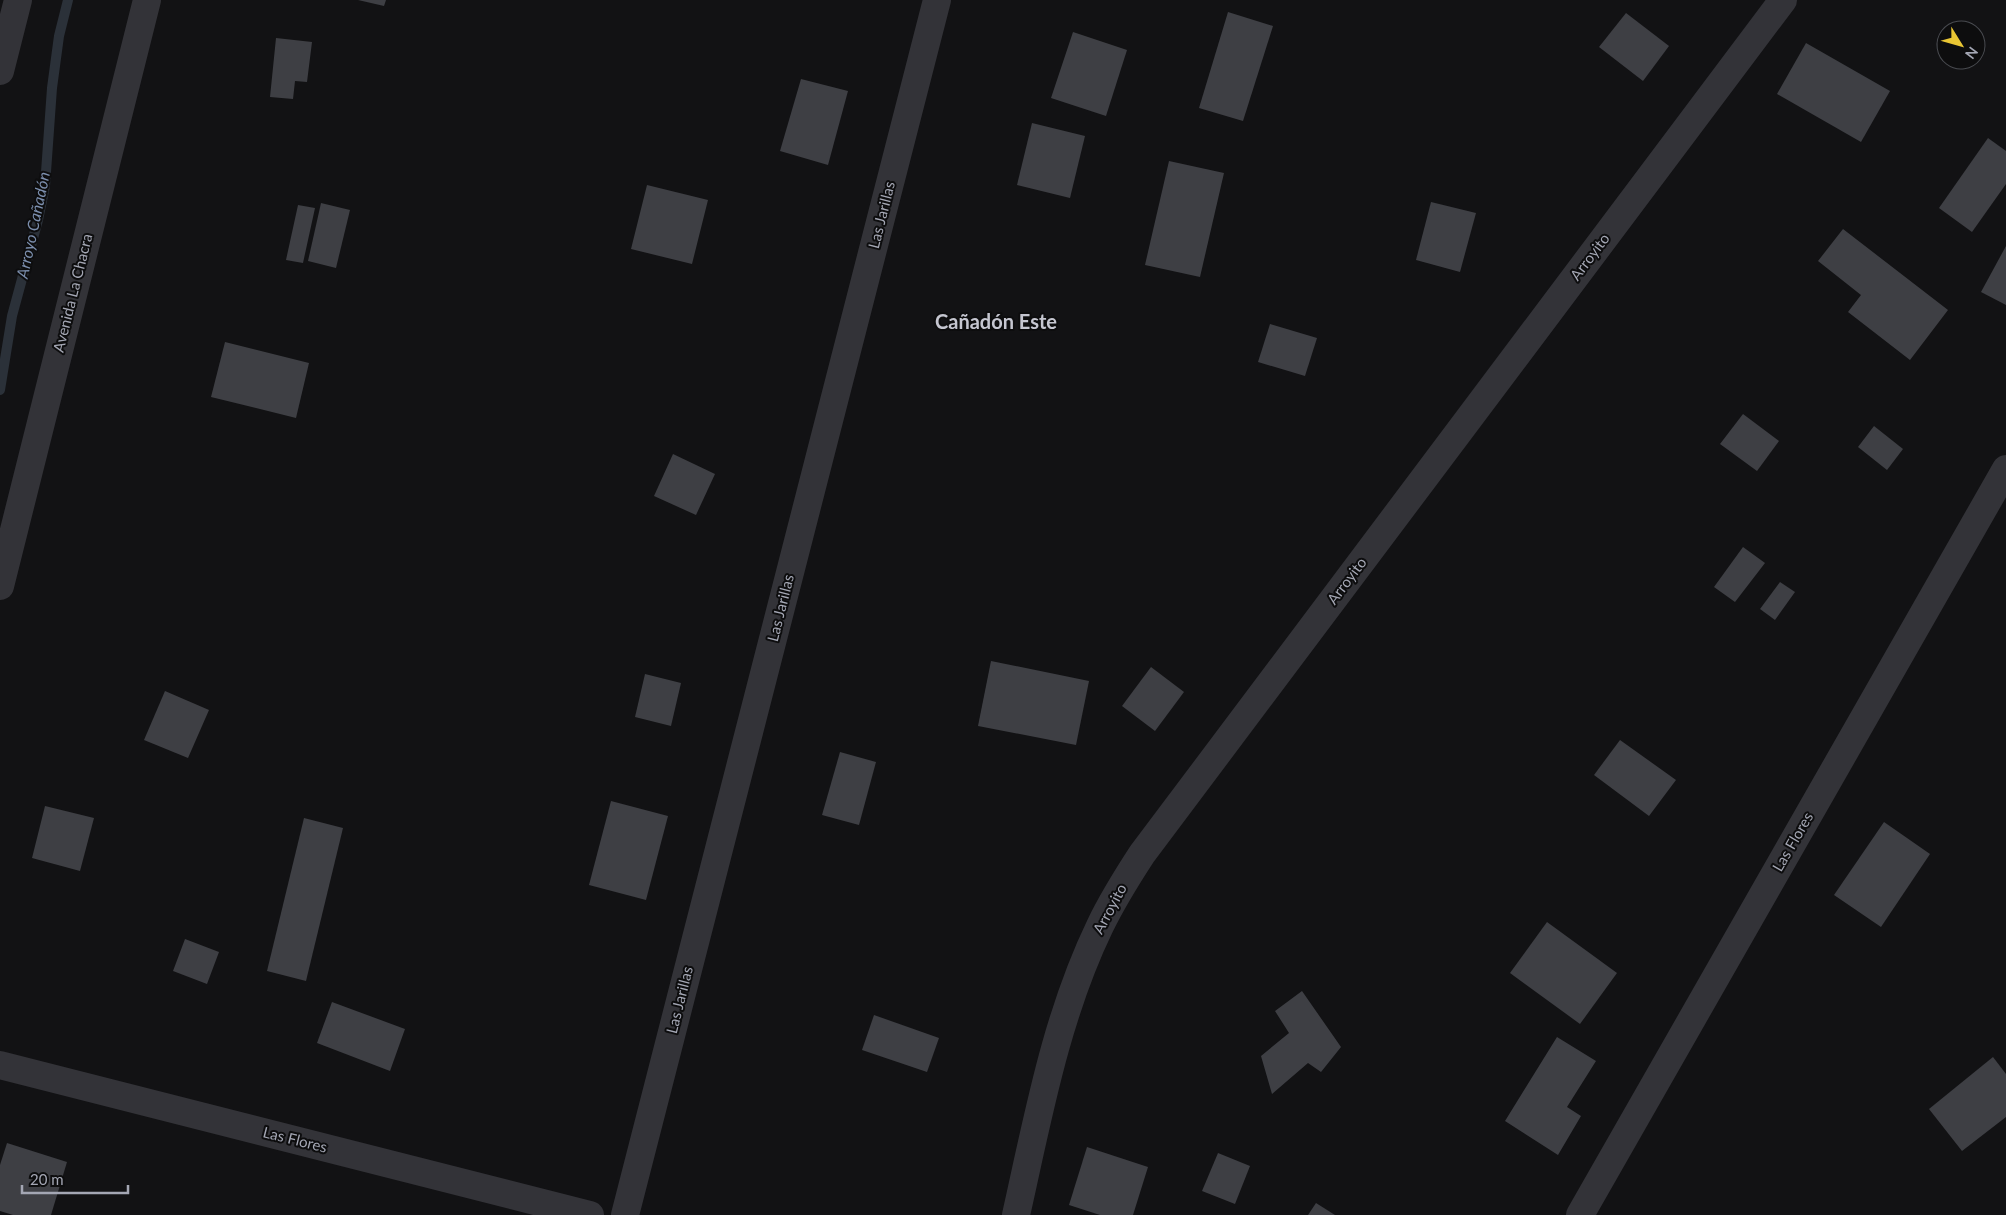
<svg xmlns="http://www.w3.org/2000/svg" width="2006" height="1215" font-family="Lato,sans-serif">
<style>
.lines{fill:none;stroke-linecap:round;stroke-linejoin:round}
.stream{stroke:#2b3139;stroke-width:10}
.building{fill:#3e3f44}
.minor{stroke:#333338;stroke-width:28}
.labels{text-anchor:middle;stroke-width:4;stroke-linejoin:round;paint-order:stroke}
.street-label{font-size:15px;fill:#a4a7b4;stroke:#0d0d0e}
.water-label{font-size:16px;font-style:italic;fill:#7c8fae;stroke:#0d0d0e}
.district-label{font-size:20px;font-weight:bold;fill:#c5c6d0;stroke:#0d0d0e}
</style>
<rect width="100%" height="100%" fill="#121214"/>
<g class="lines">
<polyline class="stream" points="0,390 12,316 38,220 45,186 52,88 59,36 68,0"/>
</g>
<g class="building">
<polygon points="358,0 386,0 384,6"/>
<polygon points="1228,12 1273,26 1243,121 1199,108"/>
<polygon points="1626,13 1669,46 1643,81 1599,47"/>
<polygon points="1073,32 1127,50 1106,116 1051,98"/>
<polygon points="276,38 312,42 307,82 295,81 293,99 270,97"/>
<polygon points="1806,43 1890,91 1861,142 1777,94"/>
<polygon points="801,79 848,91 828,165 780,151"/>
<polygon points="1032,123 1085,136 1070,198 1017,185"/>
<polygon points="1988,138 2006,151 2006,184 1972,232 1939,208"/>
<polygon points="1169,161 1224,173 1200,277 1145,265"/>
<polygon points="647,185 708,200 692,264 631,249"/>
<polygon points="1431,202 1476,213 1460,272 1416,260"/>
<polygon points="321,203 350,210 336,268 308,261"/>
<polygon points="298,205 315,208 303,263 286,260"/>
<polygon points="1843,229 1948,310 1910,360 1848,312 1861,295 1818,261"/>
<polygon points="2006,246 2006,305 1981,292"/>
<polygon points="1270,324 1317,338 1305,376 1258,362"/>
<polygon points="225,342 309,363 296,418 211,397"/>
<polygon points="1743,414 1779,441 1757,471 1720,444"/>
<polygon points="1874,426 1903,449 1887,470 1858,447"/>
<polygon points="673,454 715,474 696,515 654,496"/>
<polygon points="1743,547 1765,563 1735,602 1714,587"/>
<polygon points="1780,582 1795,592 1775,620 1760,609"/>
<polygon points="991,661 1089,681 1076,745 978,726"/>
<polygon points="1151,667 1184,692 1155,731 1122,706"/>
<polygon points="645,674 681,683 671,726 635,717"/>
<polygon points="165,691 209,710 188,758 144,740"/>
<polygon points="1620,740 1676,780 1649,816 1594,775"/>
<polygon points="840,752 876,762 859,825 822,815"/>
<polygon points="611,801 668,816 646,900 589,885"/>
<polygon points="45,806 94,818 80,871 32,858"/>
<polygon points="304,818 343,828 306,981 267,971"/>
<polygon points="1884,822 1930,854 1881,927 1834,895"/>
<polygon points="1547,922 1617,973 1580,1024 1510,973"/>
<polygon points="185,939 219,952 207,984 173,971"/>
<polygon points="1302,991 1341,1047 1321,1072 1308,1063 1272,1094 1261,1056 1289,1033 1275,1011"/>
<polygon points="332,1002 405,1029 390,1071 317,1043"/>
<polygon points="874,1015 939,1038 927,1072 862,1050"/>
<polygon points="1557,1037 1596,1061 1567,1107 1581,1116 1558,1155 1505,1121"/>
<polygon points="1993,1057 2006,1074 2006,1117 1962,1151 1929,1109"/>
<polygon points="7,1143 67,1162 51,1215 13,1215 0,1211 0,1165"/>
<polygon points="1087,1147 1148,1167 1133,1215 1100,1215 1069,1205"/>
<polygon points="1218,1153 1250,1166 1235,1204 1202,1191"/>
<polygon points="1316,1203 1335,1215 1308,1215"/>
</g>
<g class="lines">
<g class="minor">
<polyline points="0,71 18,0"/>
<polyline points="0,586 147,0"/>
<polyline points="0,1065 590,1215"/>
<polyline points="625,1215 937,0"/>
<path d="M1016,1215C1038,1117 1056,1017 1100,926C1112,901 1127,877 1142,854L1783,0"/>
<polyline points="1580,1215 2006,469"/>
</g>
</g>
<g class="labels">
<g class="street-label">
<text transform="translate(882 215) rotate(-76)" y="5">Las Jarillas</text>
<text transform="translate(1590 257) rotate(-53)" y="5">Arroyito</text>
<text transform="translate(73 293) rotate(-76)" y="5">Avenida La Chacra</text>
<text transform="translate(1347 581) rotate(-53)" y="5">Arroyito</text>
<text transform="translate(781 608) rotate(-76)" y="5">Las Jarillas</text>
<text transform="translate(1793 842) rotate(-60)" y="5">Las Flores</text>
<text transform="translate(1110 909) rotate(-62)" y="5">Arroyito</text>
<text transform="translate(680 1000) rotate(-76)" y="5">Las Jarillas</text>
<text transform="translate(295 1140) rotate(14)" y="5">Las Flores</text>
</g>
<g class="water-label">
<text transform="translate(33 225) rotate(-78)" y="6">Arroyo Cañadón</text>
</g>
<g class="district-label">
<text x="996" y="329">Cañadón Este</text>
</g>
</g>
<g transform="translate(1961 45) rotate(127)"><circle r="24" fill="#0d0d0e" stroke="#494b50"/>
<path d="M0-4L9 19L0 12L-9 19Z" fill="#e9c634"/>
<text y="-8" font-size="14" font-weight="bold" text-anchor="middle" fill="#a4a7b4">N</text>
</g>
<path d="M22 1185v8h106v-8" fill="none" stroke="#a4a7b4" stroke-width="2.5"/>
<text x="30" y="1185" font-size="15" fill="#a4a7b4" stroke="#0d0d0e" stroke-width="4" paint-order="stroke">20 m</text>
</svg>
